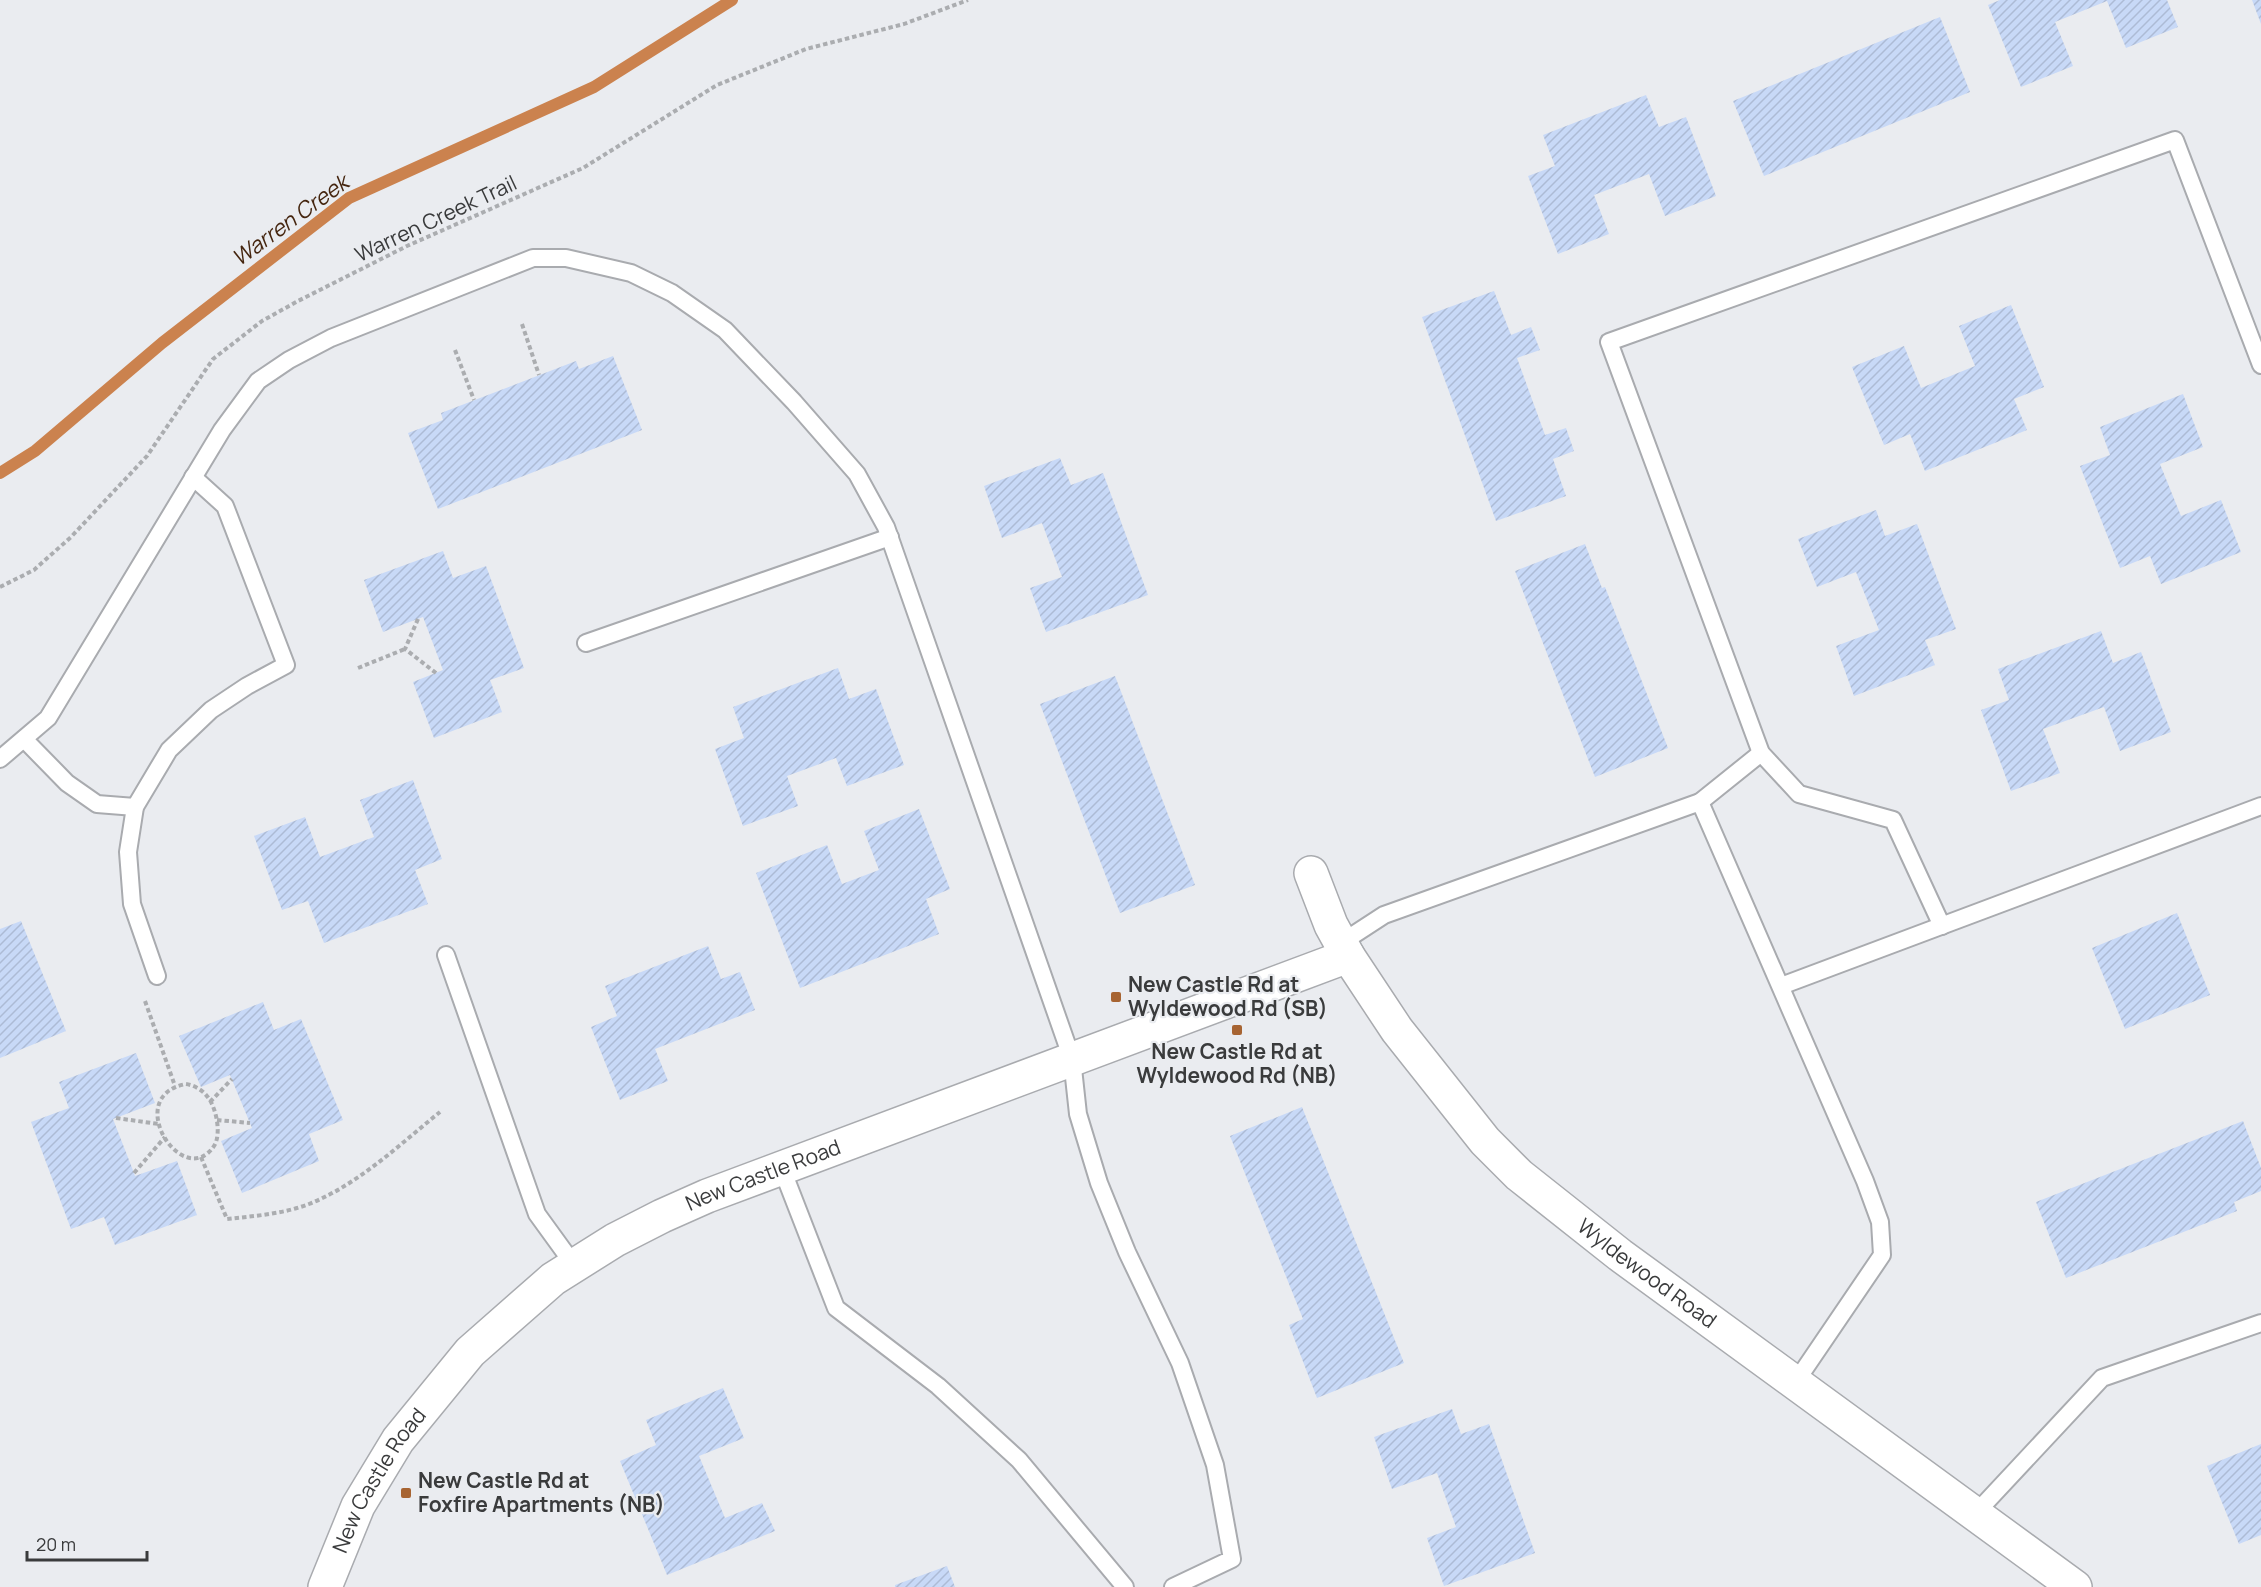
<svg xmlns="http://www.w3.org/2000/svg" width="2261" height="1587" font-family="Manrope,sans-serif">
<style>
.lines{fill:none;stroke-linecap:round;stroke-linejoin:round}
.stream{stroke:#cb824e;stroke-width:12}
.building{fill:url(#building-hatch)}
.service-casing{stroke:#a9abaf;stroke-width:20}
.minor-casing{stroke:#a9abaf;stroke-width:36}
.path{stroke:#abadb0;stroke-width:4;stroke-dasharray:4.5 3;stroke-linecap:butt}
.service{stroke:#fff;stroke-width:16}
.minor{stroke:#fff;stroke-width:33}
.poi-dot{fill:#a76432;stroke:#eaecf0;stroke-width:2}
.labels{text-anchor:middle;stroke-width:4.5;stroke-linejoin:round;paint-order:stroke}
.street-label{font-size:21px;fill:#3a3b3c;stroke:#eaecf0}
.poi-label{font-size:21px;font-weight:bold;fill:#3a3b3c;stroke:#eaecf0;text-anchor:start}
.water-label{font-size:22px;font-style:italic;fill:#452610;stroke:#eaecf0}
</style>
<defs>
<pattern id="building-hatch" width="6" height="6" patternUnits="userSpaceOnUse" patternTransform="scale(1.5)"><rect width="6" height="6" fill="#c8d9f7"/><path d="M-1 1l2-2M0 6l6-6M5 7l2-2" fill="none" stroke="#adbbd5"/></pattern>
</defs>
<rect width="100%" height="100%" fill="#eaecf0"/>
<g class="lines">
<polyline class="stream" points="0,473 35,451 162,343 349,198 594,87 732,0"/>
</g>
<g class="building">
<polygon points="2000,0 2167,0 2178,27 2126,48 2107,1 2055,22 2073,66 2021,87 1988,5"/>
<polygon points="2252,0 2261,0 2261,24"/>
<polygon points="1940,17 1970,92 1764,176 1733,101"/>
<polygon points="1646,95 1659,127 1686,117 1716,196 1665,216 1649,174 1594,195 1609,234 1558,254 1528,176 1555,166 1543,135"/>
<polygon points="1494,291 1511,335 1531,327 1540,350 1517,358 1545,435 1566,428 1574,451 1553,459 1566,496 1496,521 1422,317"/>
<polygon points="2011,305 2044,387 2014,399 2027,430 1925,471 1910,434 1884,445 1852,367 1904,346 1921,388 1975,366 1959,326"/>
<polygon points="613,356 642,430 438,509 408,433 443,420 441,413 576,361 579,369"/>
<polygon points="2183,394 2203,447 2160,464 2181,516 2221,500 2241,552 2161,584 2150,556 2120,568 2080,466 2110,455 2100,427"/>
<polygon points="1060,458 1071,485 1103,473 1148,595 1046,632 1030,588 1062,577 1042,523 1002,538 984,486"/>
<polygon points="1876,510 1885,536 1917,524 1956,629 1925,640 1935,665 1854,696 1836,646 1879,630 1856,572 1817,587 1798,539"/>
<polygon points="1585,544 1602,588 1605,587 1668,748 1595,777 1515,571"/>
<polygon points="443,551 453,578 486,566 524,668 490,680 502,712 434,738 413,682 443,670 423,617 383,632 364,580"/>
<polygon points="2101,631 2113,663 2141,652 2171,732 2120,751 2104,707 2043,729 2060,773 2011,791 1981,710 2009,700 1998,669"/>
<polygon points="838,668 849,699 876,689 904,765 847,786 836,758 787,776 798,806 743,826 715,749 744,738 733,707"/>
<polygon points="1115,676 1195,885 1120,913 1040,704"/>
<polygon points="413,780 442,859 415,870 428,904 324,943 308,901 282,910 254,836 305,817 320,857 374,837 360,800"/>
<polygon points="919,809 950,889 926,899 939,934 800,988 756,873 827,845 842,884 879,870 864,831"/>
<polygon points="2177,913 2210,995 2125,1029 2092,948"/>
<polygon points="21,921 66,1031 0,1058 0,929"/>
<polygon points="708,946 721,979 740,972 755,1010 655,1049 668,1081 620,1100 591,1027 617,1016 605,986"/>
<polygon points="263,1002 274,1030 301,1019 343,1120 309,1134 319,1161 242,1193 221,1141 252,1128 230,1075 201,1087 179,1036"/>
<polygon points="136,1053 155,1103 113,1119 134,1173 135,1176 177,1161 197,1215 115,1245 104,1217 71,1229 31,1122 69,1108 59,1082"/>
<polygon points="1302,1107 1404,1363 1317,1398 1289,1325 1303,1319 1230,1136"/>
<polygon points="2243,1121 2261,1168 2261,1191 2234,1202 2237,1211 2066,1278 2036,1202"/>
<polygon points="723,1388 744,1438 699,1456 725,1518 762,1503 775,1531 667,1575 620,1461 656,1445 646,1420"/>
<polygon points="1452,1409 1461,1434 1489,1424 1535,1553 1444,1586 1427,1538 1456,1527 1437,1473 1392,1489 1374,1437"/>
<polygon points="2261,1444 2261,1535 2239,1544 2207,1466"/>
<polygon points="947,1566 955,1587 895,1587 895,1585"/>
</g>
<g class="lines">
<defs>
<g id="service">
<polyline points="586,643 890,537"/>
<polyline points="24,739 67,783 97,804 135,807"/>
<polyline points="0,759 48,718 222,430 258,381 289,360 331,338 533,258 566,258 631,273 672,293 725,330 794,402 857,474 886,527 1072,1059 1078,1114 1099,1183 1127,1252 1180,1363 1215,1465 1232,1559 1173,1587"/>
<polyline points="1700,802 1761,753"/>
<polyline points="1942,926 1893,820 1799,794 1761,753 1609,342 2175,140 2261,365"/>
<polyline points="1341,943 1384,915 1700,802 1865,1181 1880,1222 1882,1255 1795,1383"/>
<polyline points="446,955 537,1214 574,1265"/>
<polyline points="157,976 132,904 128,852 135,807 169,750 211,710 247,686 286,665 225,506 193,477"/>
<polyline points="1781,986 2261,806"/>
<polyline points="782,1169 836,1308 938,1386 1019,1460 1125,1587"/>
<polyline points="1975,1514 2102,1378 2261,1323"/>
</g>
<g id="minor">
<path id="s1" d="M1311,873L1331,925L1348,956L1397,1030L1485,1141L1519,1175L1620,1255L2075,1587"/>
<path id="s2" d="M325,1587L358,1506L398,1440L470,1352L553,1279L615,1240L662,1216L707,1196L1348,956"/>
</g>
</defs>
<use href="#service" class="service-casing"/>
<use href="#minor" class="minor-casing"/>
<g class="path">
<polyline points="522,324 539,375"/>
<polyline points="455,350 474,400"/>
<polyline points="0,587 34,570 71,537 147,456 213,359 262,321 298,301 407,246 583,168 717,85 806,49 904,24 968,0"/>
<polyline points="418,619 405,649 436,673"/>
<polyline points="358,668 405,649"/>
<polyline points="145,1001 175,1086"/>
<path d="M186,1084C193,1085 201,1089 206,1095C216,1105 222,1134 214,1146C183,1192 121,1096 186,1084Z"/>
<polyline points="210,1102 232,1079"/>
<polyline points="116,1118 159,1124"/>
<polyline points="217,1120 250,1123"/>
<path d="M201,1157L227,1219C254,1216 283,1214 309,1204C359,1184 399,1145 440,1112"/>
<polyline points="134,1173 165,1137"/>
</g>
<use href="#service" class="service"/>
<use href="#minor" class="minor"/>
</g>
<g class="poi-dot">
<rect x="1110" y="991" width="12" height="12" rx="3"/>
<rect x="1231" y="1024" width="12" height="12" rx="3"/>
<rect x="400" y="1487" width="12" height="12" rx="3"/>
</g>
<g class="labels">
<g class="street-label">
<text transform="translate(436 219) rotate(-25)" y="7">Warren Creek Trail</text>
<text dy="7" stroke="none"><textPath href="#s2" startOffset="624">New Castle Road</textPath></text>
<text dy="7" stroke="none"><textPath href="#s1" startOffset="531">Wyldewood Road</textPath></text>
<text dy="7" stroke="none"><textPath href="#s2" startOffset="120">New Castle Road</textPath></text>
</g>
<g class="poi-label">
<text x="1128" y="992">New Castle Rd at<tspan x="1128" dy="24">Wyldewood Rd (SB)</tspan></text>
<text x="1237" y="1059" text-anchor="middle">New Castle Rd at<tspan x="1237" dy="24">Wyldewood Rd (NB)</tspan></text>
<text x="418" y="1488">New Castle Rd at<tspan x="418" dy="24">Foxfire Apartments (NB)</tspan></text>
</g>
<g class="water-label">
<text transform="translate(290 220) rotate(-36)" y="8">Warren Creek</text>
</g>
</g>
<path d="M27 1551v9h120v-9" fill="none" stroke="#3a3b3c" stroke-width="3"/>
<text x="36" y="1551" font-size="18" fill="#3a3b3c" stroke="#eaecf0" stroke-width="4.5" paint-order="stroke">20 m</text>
</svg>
